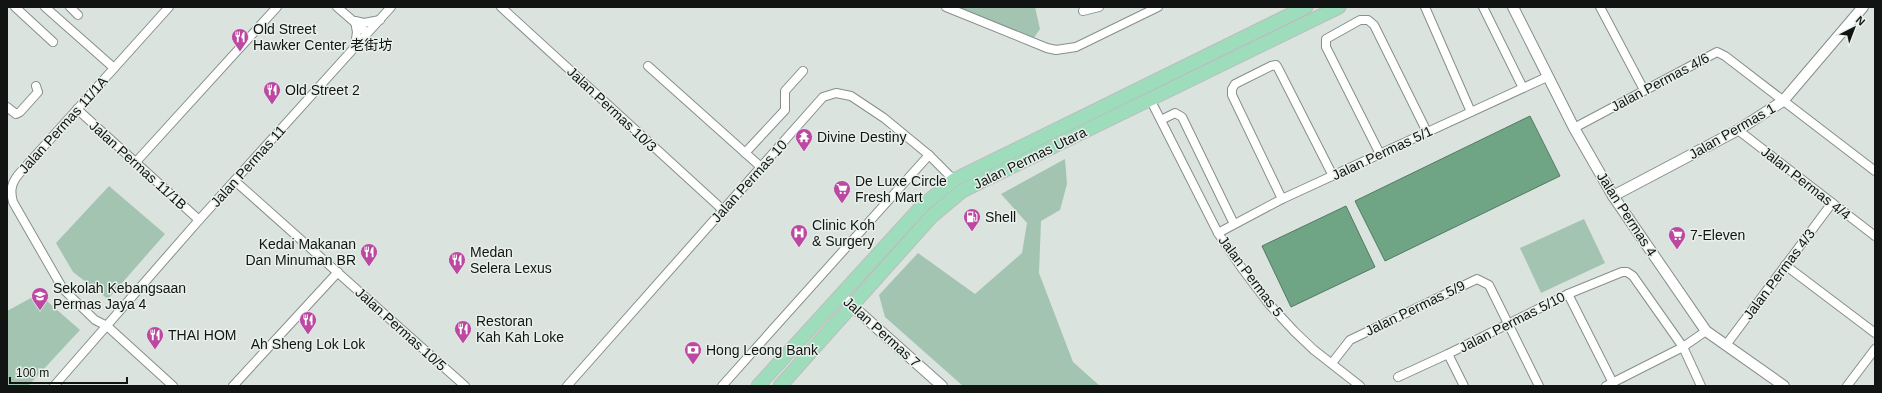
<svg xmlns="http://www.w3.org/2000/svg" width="1882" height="393" font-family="Arial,'Noto Sans SC',sans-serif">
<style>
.green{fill:#a3c4b0}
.water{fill:#6fa485;stroke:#537962}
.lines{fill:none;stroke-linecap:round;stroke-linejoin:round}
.minor-casing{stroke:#878f8a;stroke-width:10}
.tertiary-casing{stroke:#878f8a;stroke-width:12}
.primary-casing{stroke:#bcbdbd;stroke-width:15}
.minor{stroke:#fff;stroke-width:8}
.tertiary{stroke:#fff;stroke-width:10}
.primary{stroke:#9dddbb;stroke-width:13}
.labels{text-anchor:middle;stroke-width:3;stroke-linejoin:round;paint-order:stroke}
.poi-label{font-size:14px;fill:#111412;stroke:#e8f0eb;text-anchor:start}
.street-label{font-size:14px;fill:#111412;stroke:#e8f0eb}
</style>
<rect width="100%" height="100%" fill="#dbe3de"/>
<g class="green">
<polygon points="954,7 1035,7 1040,29 1033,39"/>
<polygon points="1065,159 1067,184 1060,210 1041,221 1039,273 1073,362 1100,386 963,386 885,317 879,295 918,253 975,294 1022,253 1027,223 1001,194"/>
<polygon points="109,186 165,234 108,299 73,272 56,243"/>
<polygon points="1584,219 1605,263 1541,293 1520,248"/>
<polygon points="42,292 48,302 80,330 28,386 7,386 7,311"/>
</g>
<g class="water">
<polygon points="1530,116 1560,176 1385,261 1355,201"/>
<polygon points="1346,206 1375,267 1291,307 1262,246"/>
</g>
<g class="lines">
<defs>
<g id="minor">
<polyline points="15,7 53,42"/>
<polyline points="45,7 114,68"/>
<polyline points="70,7 78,15"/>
<path d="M169,7L18,175C11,184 10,191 13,202L63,289L95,320L107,326L173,386"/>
<polyline points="337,7 367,33"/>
<polyline points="501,7 723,210"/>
<polyline points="946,7 1047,48 1056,50 1076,47 1158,7"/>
<polyline points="1425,7 1471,112"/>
<polyline points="1483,7 1523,88"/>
<polyline points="1600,7 1644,90"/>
<polyline points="1083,11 1099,7"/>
<polyline points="355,21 357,32 355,46"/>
<polyline points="355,21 364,23 380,20"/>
<polyline points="648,66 761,167"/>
<polyline points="1150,99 1218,233 1241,267 1269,304 1294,331 1314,350 1360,386"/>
<polyline points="7,107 16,114 20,112 38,92 36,86"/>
<polyline points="77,109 199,220"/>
<polyline points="1161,120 1175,113 1182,117 1234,224"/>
<polyline points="1574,128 1717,52 1725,56 1875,171"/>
<polyline points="1738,130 1875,236"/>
<polyline points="745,153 785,110 785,91 803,71"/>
<polyline points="1380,154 1326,47 1326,39 1360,20 1368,20 1374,25 1427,132"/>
<polyline points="135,163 277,7"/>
<polyline points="235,181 465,386"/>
<polyline points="1282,199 1232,95 1232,89 1235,84 1271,66 1276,65 1278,68 1333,176"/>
<polyline points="1218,233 1282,199 1547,77"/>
<polyline points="1785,265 1875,333"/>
<polyline points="1568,294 1613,383"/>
<polyline points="1726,345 1832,203"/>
<polyline points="1448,354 1464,386"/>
<polyline points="1332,363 1350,340 1477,279 1489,285 1539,386"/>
<polyline points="1398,377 1448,354 1568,294 1622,272 1627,272 1633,276 1683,347 1701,386"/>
<polyline points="54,386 199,220 391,7"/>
<polyline points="233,386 338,272"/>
<polyline points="567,386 823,97 836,93 851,96 884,118 929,155 954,180"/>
<polyline points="722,386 929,155"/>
<polyline points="1606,386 1683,347 1706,331"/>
<polyline points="1847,386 1875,349"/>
</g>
<g id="tertiary">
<polyline points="1513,7 1574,128 1613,196 1706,331 1784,386"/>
<polyline points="1613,196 1738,130 1783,101 1863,7"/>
<polyline points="840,295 942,386"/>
</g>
<g id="primary">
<polyline points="758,386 922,206 954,180 1306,7"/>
<polyline points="780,386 931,217 962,191 1339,7"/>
</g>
</defs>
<use href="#minor" class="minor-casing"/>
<use href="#tertiary" class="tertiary-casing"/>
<use href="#primary" class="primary-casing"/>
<use href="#minor" class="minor"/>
<use href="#tertiary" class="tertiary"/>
<use href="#primary" class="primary"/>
</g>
<defs>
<symbol id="restaurant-pin" viewBox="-11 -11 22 30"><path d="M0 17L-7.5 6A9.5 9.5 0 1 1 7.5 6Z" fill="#bc48a1" stroke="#e8f0eb"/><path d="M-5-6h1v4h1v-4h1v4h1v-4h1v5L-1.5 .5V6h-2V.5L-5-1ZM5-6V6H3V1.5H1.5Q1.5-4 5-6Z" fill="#fff"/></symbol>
<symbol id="temple-pin" viewBox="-11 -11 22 30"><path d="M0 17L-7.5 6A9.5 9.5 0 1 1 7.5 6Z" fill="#bc48a1" stroke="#e8f0eb"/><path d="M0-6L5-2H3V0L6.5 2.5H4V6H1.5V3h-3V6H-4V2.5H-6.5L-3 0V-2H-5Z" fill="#fff"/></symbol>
<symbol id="supermarket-pin" viewBox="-11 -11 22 30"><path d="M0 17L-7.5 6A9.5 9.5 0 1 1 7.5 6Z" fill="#bc48a1" stroke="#e8f0eb"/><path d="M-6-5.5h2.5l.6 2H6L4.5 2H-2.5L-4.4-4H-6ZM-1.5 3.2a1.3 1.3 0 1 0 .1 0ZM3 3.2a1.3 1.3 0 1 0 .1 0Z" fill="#fff"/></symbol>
<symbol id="fuel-pin" viewBox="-11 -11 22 30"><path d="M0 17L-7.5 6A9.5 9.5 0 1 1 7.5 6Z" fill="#bc48a1" stroke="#e8f0eb"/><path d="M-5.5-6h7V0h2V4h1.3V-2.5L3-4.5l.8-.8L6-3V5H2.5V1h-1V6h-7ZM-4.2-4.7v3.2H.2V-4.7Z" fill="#fff"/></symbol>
<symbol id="hospital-pin" viewBox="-11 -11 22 30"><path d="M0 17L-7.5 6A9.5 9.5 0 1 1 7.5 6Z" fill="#bc48a1" stroke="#e8f0eb"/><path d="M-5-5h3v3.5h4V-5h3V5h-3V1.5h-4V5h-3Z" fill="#fff"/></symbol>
<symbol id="school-pin" viewBox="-11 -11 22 30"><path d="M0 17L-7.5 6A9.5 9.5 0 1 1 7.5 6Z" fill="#bc48a1" stroke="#e8f0eb"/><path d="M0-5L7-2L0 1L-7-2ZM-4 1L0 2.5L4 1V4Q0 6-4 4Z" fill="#fff"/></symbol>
<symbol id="bank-pin" viewBox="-11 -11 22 30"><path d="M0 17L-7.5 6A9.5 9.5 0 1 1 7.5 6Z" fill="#bc48a1" stroke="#e8f0eb"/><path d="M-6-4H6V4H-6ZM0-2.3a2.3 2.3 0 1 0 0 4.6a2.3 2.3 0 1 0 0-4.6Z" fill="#fff"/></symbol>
</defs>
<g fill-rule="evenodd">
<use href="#restaurant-pin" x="230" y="27" width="20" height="27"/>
<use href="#restaurant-pin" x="262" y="80" width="20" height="27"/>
<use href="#temple-pin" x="794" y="127" width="20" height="27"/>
<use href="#supermarket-pin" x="832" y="179" width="20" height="27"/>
<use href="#fuel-pin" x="962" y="207" width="20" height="27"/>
<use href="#hospital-pin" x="789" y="223" width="20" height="27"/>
<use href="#supermarket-pin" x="1667" y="225" width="20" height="27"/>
<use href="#restaurant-pin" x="359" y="242" width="20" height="27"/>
<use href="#restaurant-pin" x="447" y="250" width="20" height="27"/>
<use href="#school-pin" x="30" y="286" width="20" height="27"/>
<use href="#restaurant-pin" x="298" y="310" width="20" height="27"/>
<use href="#restaurant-pin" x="453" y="319" width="20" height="27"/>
<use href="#restaurant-pin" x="145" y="325" width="20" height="27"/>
<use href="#bank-pin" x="683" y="340" width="20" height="27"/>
</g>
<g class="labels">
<g class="poi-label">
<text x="253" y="34">Old Street<tspan x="253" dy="16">Hawker Center 老街坊</tspan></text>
<text x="285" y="95">Old Street 2</text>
<text x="817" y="142">Divine Destiny</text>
<text x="855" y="186">De Luxe Circle<tspan x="855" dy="16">Fresh Mart</tspan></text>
<text x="985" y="222">Shell</text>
<text x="812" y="230">Clinic Koh<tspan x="812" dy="16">&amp; Surgery</tspan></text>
<text x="1690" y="240">7-Eleven</text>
<text x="356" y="249" text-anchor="end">Kedai Makanan<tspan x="356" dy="16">Dan Minuman BR</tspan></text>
<text x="470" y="257">Medan<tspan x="470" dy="16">Selera Lexus</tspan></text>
<text x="53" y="293">Sekolah Kebangsaan<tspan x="53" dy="16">Permas Jaya 4</tspan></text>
<text x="476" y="326">Restoran<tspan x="476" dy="16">Kah Kah Loke</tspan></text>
<text x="168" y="340">THAI HOM</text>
<text x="308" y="349" text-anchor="middle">Ah Sheng Lok Lok</text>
<text x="706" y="355">Hong Leong Bank</text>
</g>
<g class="street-label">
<text transform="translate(1660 82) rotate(-28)" y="5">Jalan Permas 4/6</text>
<text transform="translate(612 109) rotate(43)" y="5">Jalan Permas 10/3</text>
<text transform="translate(63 125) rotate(-48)" y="5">Jalan Permas 11/1A</text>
<text transform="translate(1732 131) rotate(-30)" y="5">Jalan Permas 1</text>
<text transform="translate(1382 153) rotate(-25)" y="5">Jalan Permas 5/1</text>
<text transform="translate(1030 158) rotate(-26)" y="5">Jalan Permas Utara</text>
<text transform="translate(138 165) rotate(42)" y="5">Jalan Permas 11/1B</text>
<text transform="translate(248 166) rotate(-48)" y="5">Jalan Permas 11</text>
<text transform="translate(749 181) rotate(-48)" y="5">Jalan Permas 10</text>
<text transform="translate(1806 183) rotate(38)" y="5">Jalan Permas 4/4</text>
<text transform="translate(1627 214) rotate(57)" y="5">Jalan Permas 4</text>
<text transform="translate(1779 274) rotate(-53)" y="5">Jalan Permas 4/3</text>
<text transform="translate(1251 276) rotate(53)" y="5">Jalan Permas 5</text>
<text transform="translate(1415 308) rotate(-26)" y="5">Jalan Permas 5/9</text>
<text transform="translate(1512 322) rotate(-27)" y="5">Jalan Permas 5/10</text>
<text transform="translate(401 329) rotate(42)" y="5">Jalan Permas 10/5</text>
<text transform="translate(882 332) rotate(42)" y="5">Jalan Permas 7</text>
</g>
</g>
<rect width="1882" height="393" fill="none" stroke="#111412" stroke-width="16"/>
<g transform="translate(1854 28) rotate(42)" stroke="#e8f0eb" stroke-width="3" paint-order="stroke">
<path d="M0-3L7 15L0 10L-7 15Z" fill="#111412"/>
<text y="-6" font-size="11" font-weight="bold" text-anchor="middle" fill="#111412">N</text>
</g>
<path d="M10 377v6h117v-6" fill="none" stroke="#111412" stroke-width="2"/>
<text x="16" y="377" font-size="12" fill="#111412" stroke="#e8f0eb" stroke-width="3" paint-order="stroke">100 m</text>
</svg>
